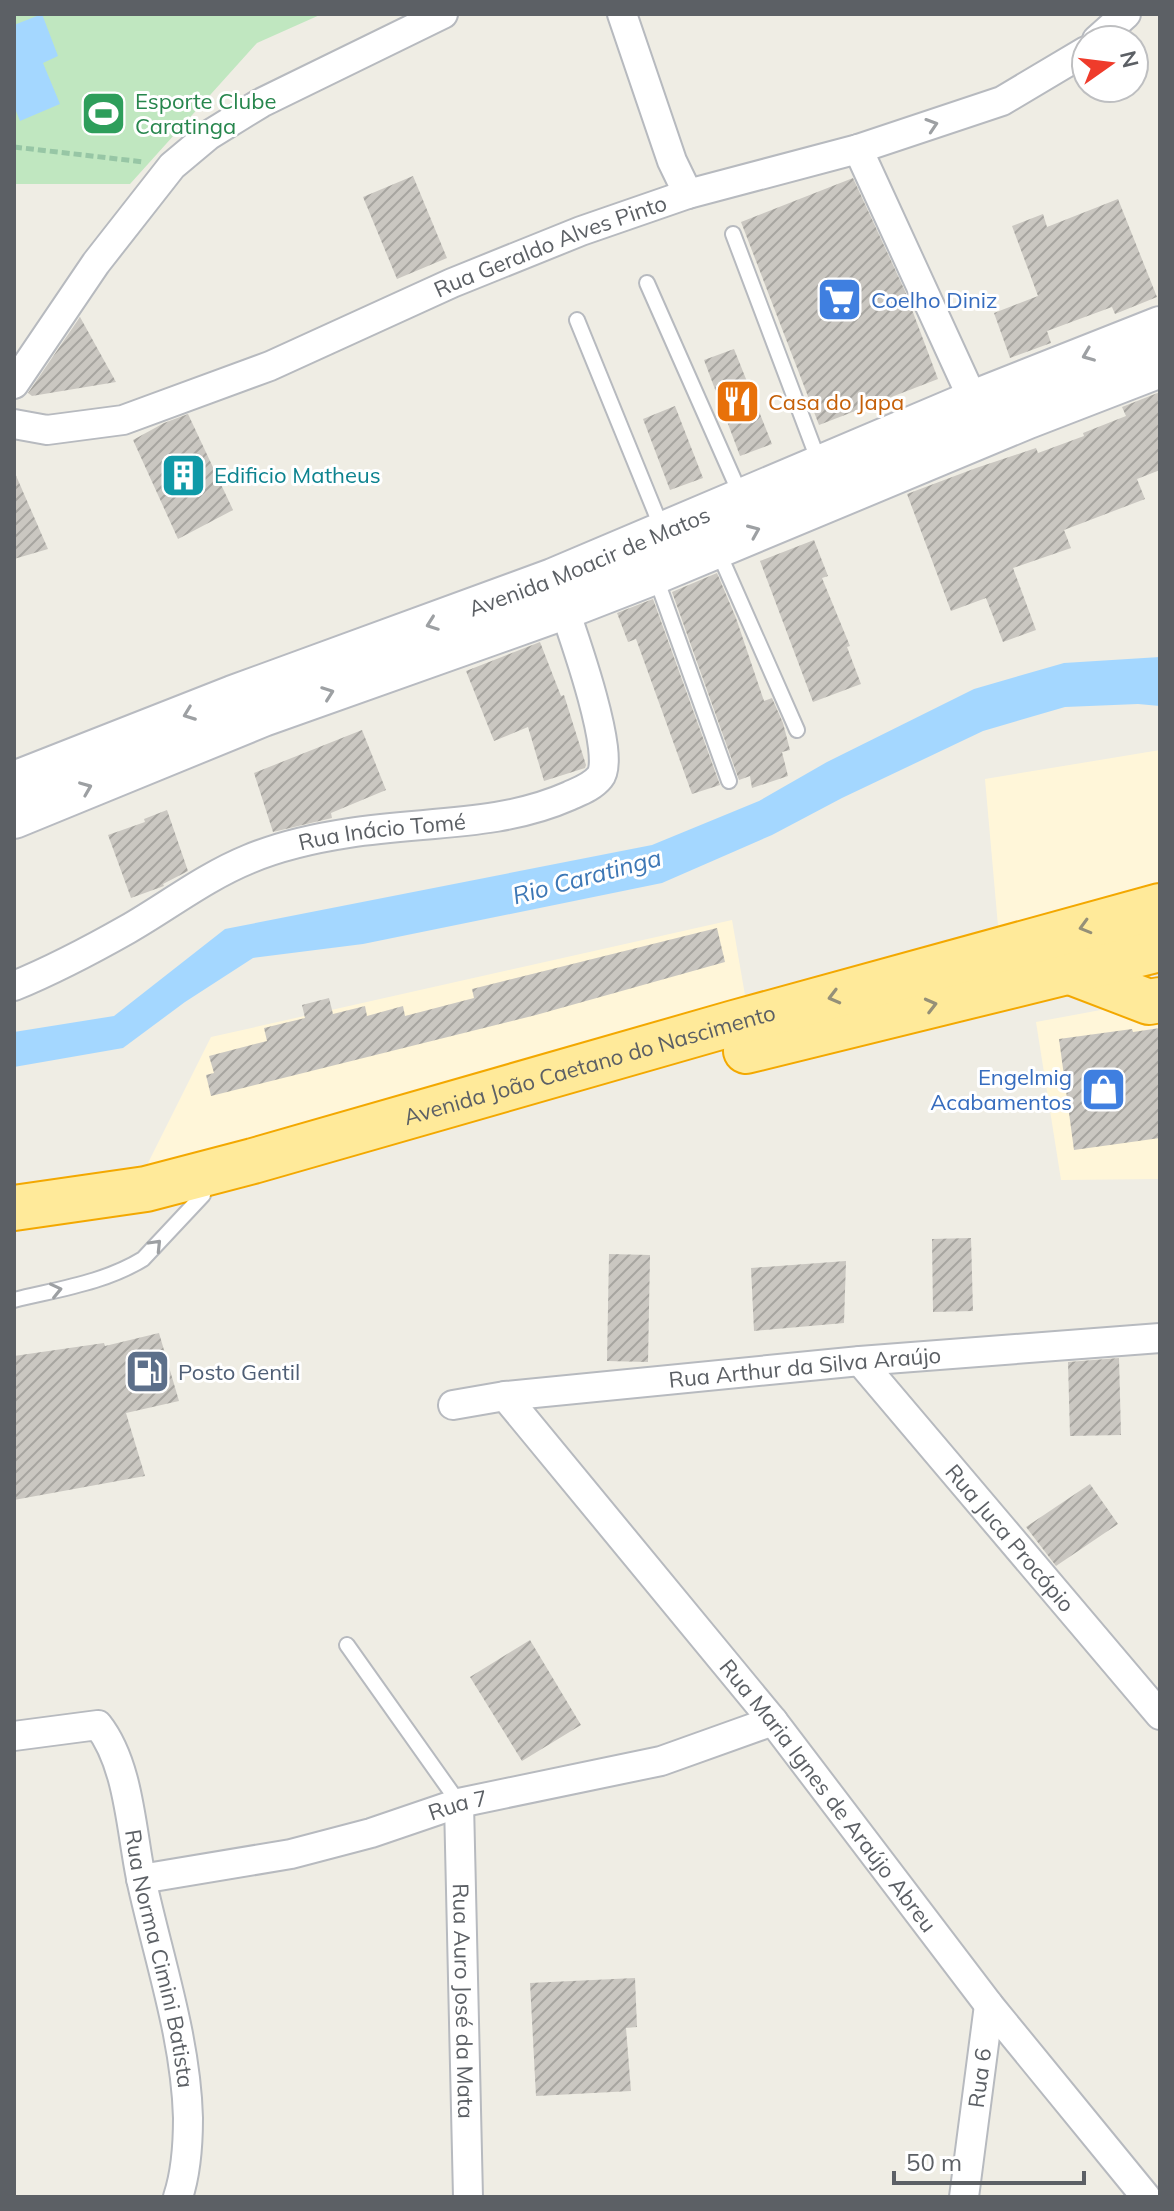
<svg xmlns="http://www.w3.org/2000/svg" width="1174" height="2211" font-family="Mulish,sans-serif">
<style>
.commercial{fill:#fff6d9}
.green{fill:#c0e7c0}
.water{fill:#a4d7ff}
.building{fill:url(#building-hatch)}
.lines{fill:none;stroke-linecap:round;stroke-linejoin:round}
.service-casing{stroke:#b7babf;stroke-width:18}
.minor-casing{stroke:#b7babf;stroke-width:32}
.secondary-casing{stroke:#b8bbc1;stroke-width:44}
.trunk-casing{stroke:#f3a800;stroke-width:48}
.path{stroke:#97c6a5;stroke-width:5;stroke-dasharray:8 4;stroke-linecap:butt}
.service{stroke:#fff;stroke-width:14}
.minor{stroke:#fff;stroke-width:28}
.secondary{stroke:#fff;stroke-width:40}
.trunk{stroke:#ffea9a;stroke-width:44}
.oneway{stroke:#9da0a3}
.oneway2{stroke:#959078}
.labels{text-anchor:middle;stroke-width:6;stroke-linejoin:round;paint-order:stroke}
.leisure-label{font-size:22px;fill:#27864d;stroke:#fff;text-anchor:start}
.street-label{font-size:22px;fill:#5c6065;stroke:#fff}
.shop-label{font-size:22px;fill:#366cbe;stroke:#fff;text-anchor:start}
.food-label{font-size:22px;fill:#c56008;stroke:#fff;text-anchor:start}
.culture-label{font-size:22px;fill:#0d838f;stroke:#fff;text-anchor:start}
.service-label{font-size:22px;fill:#4e5e75;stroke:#fff;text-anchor:start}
.water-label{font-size:24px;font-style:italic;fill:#3d77b5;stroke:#fff}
</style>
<defs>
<pattern id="building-hatch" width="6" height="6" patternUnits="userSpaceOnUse" patternTransform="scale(2)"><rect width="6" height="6" fill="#cac7c1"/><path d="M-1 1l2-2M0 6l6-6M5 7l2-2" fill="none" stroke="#a7a5a0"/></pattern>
</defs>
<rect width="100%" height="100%" fill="#efede4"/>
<g class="commercial">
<polygon points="1160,750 1160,882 998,926 985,779"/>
<polygon points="732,920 746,1001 140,1179 211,1037"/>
<polygon points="1160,999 1160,1179 1061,1180 1036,1022"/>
</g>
<polygon class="green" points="14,14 322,14 257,43 130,184 14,184"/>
<g class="water">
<polygon points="42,14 58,56 43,63 60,104 20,121 14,106 14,25"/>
<polygon points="1160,657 1160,706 1138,704 1065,707 983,731 842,798 772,835 662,883 363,944 253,958 185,1002 123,1048 14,1067 14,1032 114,1016 225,929 652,845 759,801 827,762 974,689 1064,663"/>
</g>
<g class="building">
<polygon points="413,176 447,258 397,279 363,197"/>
<polygon points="853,178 905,291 938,379 819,425 741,222"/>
<polygon points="1118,199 1157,297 1115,314 1112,307 1047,331 1051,343 1010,358 994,313 1038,296 1012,226 1043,214 1047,227"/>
<polygon points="80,317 116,382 32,396 28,393"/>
<polygon points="734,349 772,444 740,456 704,360"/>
<polygon points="1160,392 1160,470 1137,479 1145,499 1064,530 1071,548 1013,568 1036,630 1003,642 986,598 951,611 907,494 976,468 1036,448 1038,453 1084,436 1083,433 1126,416 1122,407"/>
<polygon points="675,406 703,478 670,490 643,419"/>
<polygon points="188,414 233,510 178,539 133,440 164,423"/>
<polygon points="14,471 48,549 14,559"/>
<polygon points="814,540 828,576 822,578 850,646 847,647 861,684 813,702 760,561"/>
<polygon points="717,573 736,618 764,701 772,698 783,723 790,750 782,752 788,776 752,788 750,776 739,780 672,592"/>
<polygon points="653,599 720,785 692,794 636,639 628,642 617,613"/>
<polygon points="540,642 561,696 564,695 586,765 585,768 544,781 528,727 494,741 466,671"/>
<polygon points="362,730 386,790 331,813 332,818 273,832 254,773"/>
<polygon points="167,810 188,871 163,884 164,886 131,898 108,835 145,822 144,819"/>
<polygon points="717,928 725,962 536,1015 211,1096 206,1075 214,1073 209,1056 267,1041 264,1028 305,1018 302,1005 329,998 333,1014 365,1006 367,1016 403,1006 405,1016 474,998 472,989"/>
<polygon points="1160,1028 1160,1138 1074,1150 1059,1039 1132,1029 1133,1032"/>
<polygon points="971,1238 973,1311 933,1312 932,1239"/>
<polygon points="609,1254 650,1255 648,1362 607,1361"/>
<polygon points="846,1261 844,1323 754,1331 751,1268"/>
<polygon points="159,1333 179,1401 126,1413 145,1476 14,1500 14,1356 104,1343 105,1346"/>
<polygon points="1119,1358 1121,1435 1070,1436 1068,1362"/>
<polygon points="1090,1484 1118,1524 1056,1566 1026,1527"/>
<polygon points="530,1640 581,1725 522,1761 470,1677"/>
<polygon points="635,1978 637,2027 626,2028 631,2091 536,2096 530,1983"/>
</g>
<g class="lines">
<defs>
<g id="service">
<polyline points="733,234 819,462"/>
<polyline points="647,283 742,498"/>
<polyline points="577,320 663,531"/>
<polyline points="718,551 797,730"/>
<polyline points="656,578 729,781"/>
<path d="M14,1300C58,1289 104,1283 143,1259L203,1195"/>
<polyline points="347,1645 459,1803"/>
</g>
<g id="minor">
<polyline points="622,14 672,161 688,194"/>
<polyline points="1097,40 1126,14"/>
<polyline points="858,149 981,417"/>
<polyline points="14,384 96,263 172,166 209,135 261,103 443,14"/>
<path id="s1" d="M14,424L47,430L123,420L270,366L452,283L581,231L688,194L858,149L1002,101L1086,51"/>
<path id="s2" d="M14,986C53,970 91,950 128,929C168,906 205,877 249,859C280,846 316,838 349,833C423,821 499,827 569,796C580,791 592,787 600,777C618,756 568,620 558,591"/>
<path id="s3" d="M860,1361L1160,1715"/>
<path id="s4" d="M505,1396L773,1721L989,2005L1146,2197"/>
<path id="s5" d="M453,1405L505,1396L860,1361L1160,1338"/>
<path id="s6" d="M14,1736L98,1725C130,1766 131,1833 142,1883C159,1960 186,2039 188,2118C188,2143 186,2173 178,2197"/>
<path id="s7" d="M459,1803L468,2197"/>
<path id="s8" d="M141,1879L291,1854L371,1833L459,1803L661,1761L773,1721"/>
<path id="s9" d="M964,2197L989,2005"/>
</g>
<g id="secondary">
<path id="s10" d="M14,782L233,696L553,579L973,401L1160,327"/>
<polyline points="14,818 263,716 564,609 654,574 1028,418 1160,367"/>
</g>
<g id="trunk">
<polyline points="1068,971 1149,1002 1160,1000"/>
<polyline points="746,1051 1160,949"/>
<path id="s11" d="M14,1208L146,1189L253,1161L734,1023L1160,906"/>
</g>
</defs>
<use href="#service" class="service-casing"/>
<use href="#minor" class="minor-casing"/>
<use href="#secondary" class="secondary-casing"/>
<use href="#trunk" class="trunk-casing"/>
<polyline class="path" points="14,147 144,162"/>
<use href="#service" class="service"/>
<use href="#minor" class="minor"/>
<use href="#secondary" class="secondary"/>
<use href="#trunk" class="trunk"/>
</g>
<defs><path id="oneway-chevron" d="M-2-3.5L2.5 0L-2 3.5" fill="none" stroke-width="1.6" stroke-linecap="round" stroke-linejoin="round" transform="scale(2)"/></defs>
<g class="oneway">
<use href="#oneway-chevron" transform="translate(932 125) rotate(-18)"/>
<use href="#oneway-chevron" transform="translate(1088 355) rotate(158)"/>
<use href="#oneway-chevron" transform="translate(754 531) rotate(-23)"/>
<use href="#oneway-chevron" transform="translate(432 624) rotate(160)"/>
<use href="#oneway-chevron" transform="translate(328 693) rotate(-20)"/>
<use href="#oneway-chevron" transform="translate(189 714) rotate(159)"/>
<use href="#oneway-chevron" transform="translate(86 788) rotate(-22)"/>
<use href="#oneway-chevron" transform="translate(156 1245) rotate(-46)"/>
<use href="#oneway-chevron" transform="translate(56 1290) rotate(-13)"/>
</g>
<g class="oneway2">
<use href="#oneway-chevron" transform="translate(1085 927) rotate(164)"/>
<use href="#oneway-chevron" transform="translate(834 997) rotate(165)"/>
<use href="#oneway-chevron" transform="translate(931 1005) rotate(-14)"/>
</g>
<defs>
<symbol id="stadium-square" viewBox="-11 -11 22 22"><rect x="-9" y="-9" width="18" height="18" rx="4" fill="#2e9e5b" stroke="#fff"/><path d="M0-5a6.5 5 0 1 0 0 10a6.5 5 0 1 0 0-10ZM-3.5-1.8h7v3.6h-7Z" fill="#fff"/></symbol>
<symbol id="supermarket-square" viewBox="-11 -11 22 22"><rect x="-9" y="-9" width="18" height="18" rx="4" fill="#3f7fe0" stroke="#fff"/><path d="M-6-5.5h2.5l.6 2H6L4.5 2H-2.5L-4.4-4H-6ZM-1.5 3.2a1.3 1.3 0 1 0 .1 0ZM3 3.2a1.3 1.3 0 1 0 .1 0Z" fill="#fff"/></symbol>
<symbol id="restaurant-square" viewBox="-11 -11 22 22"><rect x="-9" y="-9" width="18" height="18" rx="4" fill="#e8710a" stroke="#fff"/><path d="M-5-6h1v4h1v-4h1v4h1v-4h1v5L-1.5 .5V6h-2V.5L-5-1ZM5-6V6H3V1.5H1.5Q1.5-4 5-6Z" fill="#fff"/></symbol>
<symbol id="building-square" viewBox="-11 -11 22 22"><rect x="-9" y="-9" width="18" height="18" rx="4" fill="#0f9aa8" stroke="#fff"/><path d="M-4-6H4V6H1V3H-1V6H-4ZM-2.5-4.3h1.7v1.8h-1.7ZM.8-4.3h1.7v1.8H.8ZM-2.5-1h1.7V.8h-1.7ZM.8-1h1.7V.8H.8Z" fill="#fff"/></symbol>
<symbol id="shop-square" viewBox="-11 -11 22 22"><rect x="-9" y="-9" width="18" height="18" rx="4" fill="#3f7fe0" stroke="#fff"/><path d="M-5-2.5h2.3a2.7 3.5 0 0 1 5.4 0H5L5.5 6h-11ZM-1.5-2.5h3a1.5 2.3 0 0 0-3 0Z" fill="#fff"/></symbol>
<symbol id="fuel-square" viewBox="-11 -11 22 22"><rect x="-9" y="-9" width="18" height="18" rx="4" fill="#5c6f8a" stroke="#fff"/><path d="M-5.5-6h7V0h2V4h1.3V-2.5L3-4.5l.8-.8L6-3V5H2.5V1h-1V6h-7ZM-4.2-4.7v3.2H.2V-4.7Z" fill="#fff"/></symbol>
</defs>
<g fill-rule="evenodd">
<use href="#stadium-square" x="78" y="88" width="51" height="51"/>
<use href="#supermarket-square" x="814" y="274" width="51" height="51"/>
<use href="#restaurant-square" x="712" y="376" width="51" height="51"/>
<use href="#building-square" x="158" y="450" width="51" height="51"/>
<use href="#shop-square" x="1078" y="1064" width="51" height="51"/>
<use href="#fuel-square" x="122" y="1346" width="51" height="51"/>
</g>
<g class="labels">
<g class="leisure-label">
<text x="135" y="109">Esporte Clube<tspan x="135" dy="25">Caratinga</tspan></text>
</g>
<g class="street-label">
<text dy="8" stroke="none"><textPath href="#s1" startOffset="572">Rua Geraldo Alves Pinto</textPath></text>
<text dy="8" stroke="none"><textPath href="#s10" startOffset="616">Avenida Moacir de Matos</textPath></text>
<text dy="8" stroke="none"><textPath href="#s2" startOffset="404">Rua Inácio Tomé</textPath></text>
<text dy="8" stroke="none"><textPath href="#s11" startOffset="594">Avenida João Caetano do Nascimento</textPath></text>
<text dy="8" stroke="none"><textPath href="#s5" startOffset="354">Rua Arthur da Silva Araújo</textPath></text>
<text dy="8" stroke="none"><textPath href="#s3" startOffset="232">Rua Juca Procópio</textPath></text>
<text dy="8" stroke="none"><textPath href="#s4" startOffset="514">Rua Maria Ignes de Araújo Abreu</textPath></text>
<text dy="8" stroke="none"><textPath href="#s8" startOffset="326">Rua 7</textPath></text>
<text dy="8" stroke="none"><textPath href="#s6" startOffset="328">Rua Norma Cimini Batista</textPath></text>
<text dy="8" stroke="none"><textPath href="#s7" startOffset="198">Rua Auro José da Mata</textPath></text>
<text dy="8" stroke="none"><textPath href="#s9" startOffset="120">Rua 6</textPath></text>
</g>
<g class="shop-label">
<text x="871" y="308">Coelho Diniz</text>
<text x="1072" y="1085" text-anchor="end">Engelmig<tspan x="1072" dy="25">Acabamentos</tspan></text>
</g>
<g class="food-label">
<text x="768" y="410">Casa do Japa</text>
</g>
<g class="culture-label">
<text x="214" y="483">Edificio Matheus</text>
</g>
<g class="service-label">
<text x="178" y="1380">Posto Gentil</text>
</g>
<g class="water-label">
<text transform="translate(587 877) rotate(-15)" y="8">Rio Caratinga</text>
</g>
</g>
<rect width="1174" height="2211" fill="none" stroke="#5c6065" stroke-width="32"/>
<g transform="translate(1110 64) rotate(76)"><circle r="38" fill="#ffffff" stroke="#bebfc1" stroke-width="2"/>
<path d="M0-6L14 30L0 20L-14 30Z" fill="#ef3b2b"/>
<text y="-12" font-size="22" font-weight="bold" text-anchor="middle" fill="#5c6065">N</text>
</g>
<path d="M894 2171v12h190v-12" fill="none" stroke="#5c6065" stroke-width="4"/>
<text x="906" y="2171" font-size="24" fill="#5c6065" stroke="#ffffff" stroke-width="6" paint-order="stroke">50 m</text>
</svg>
